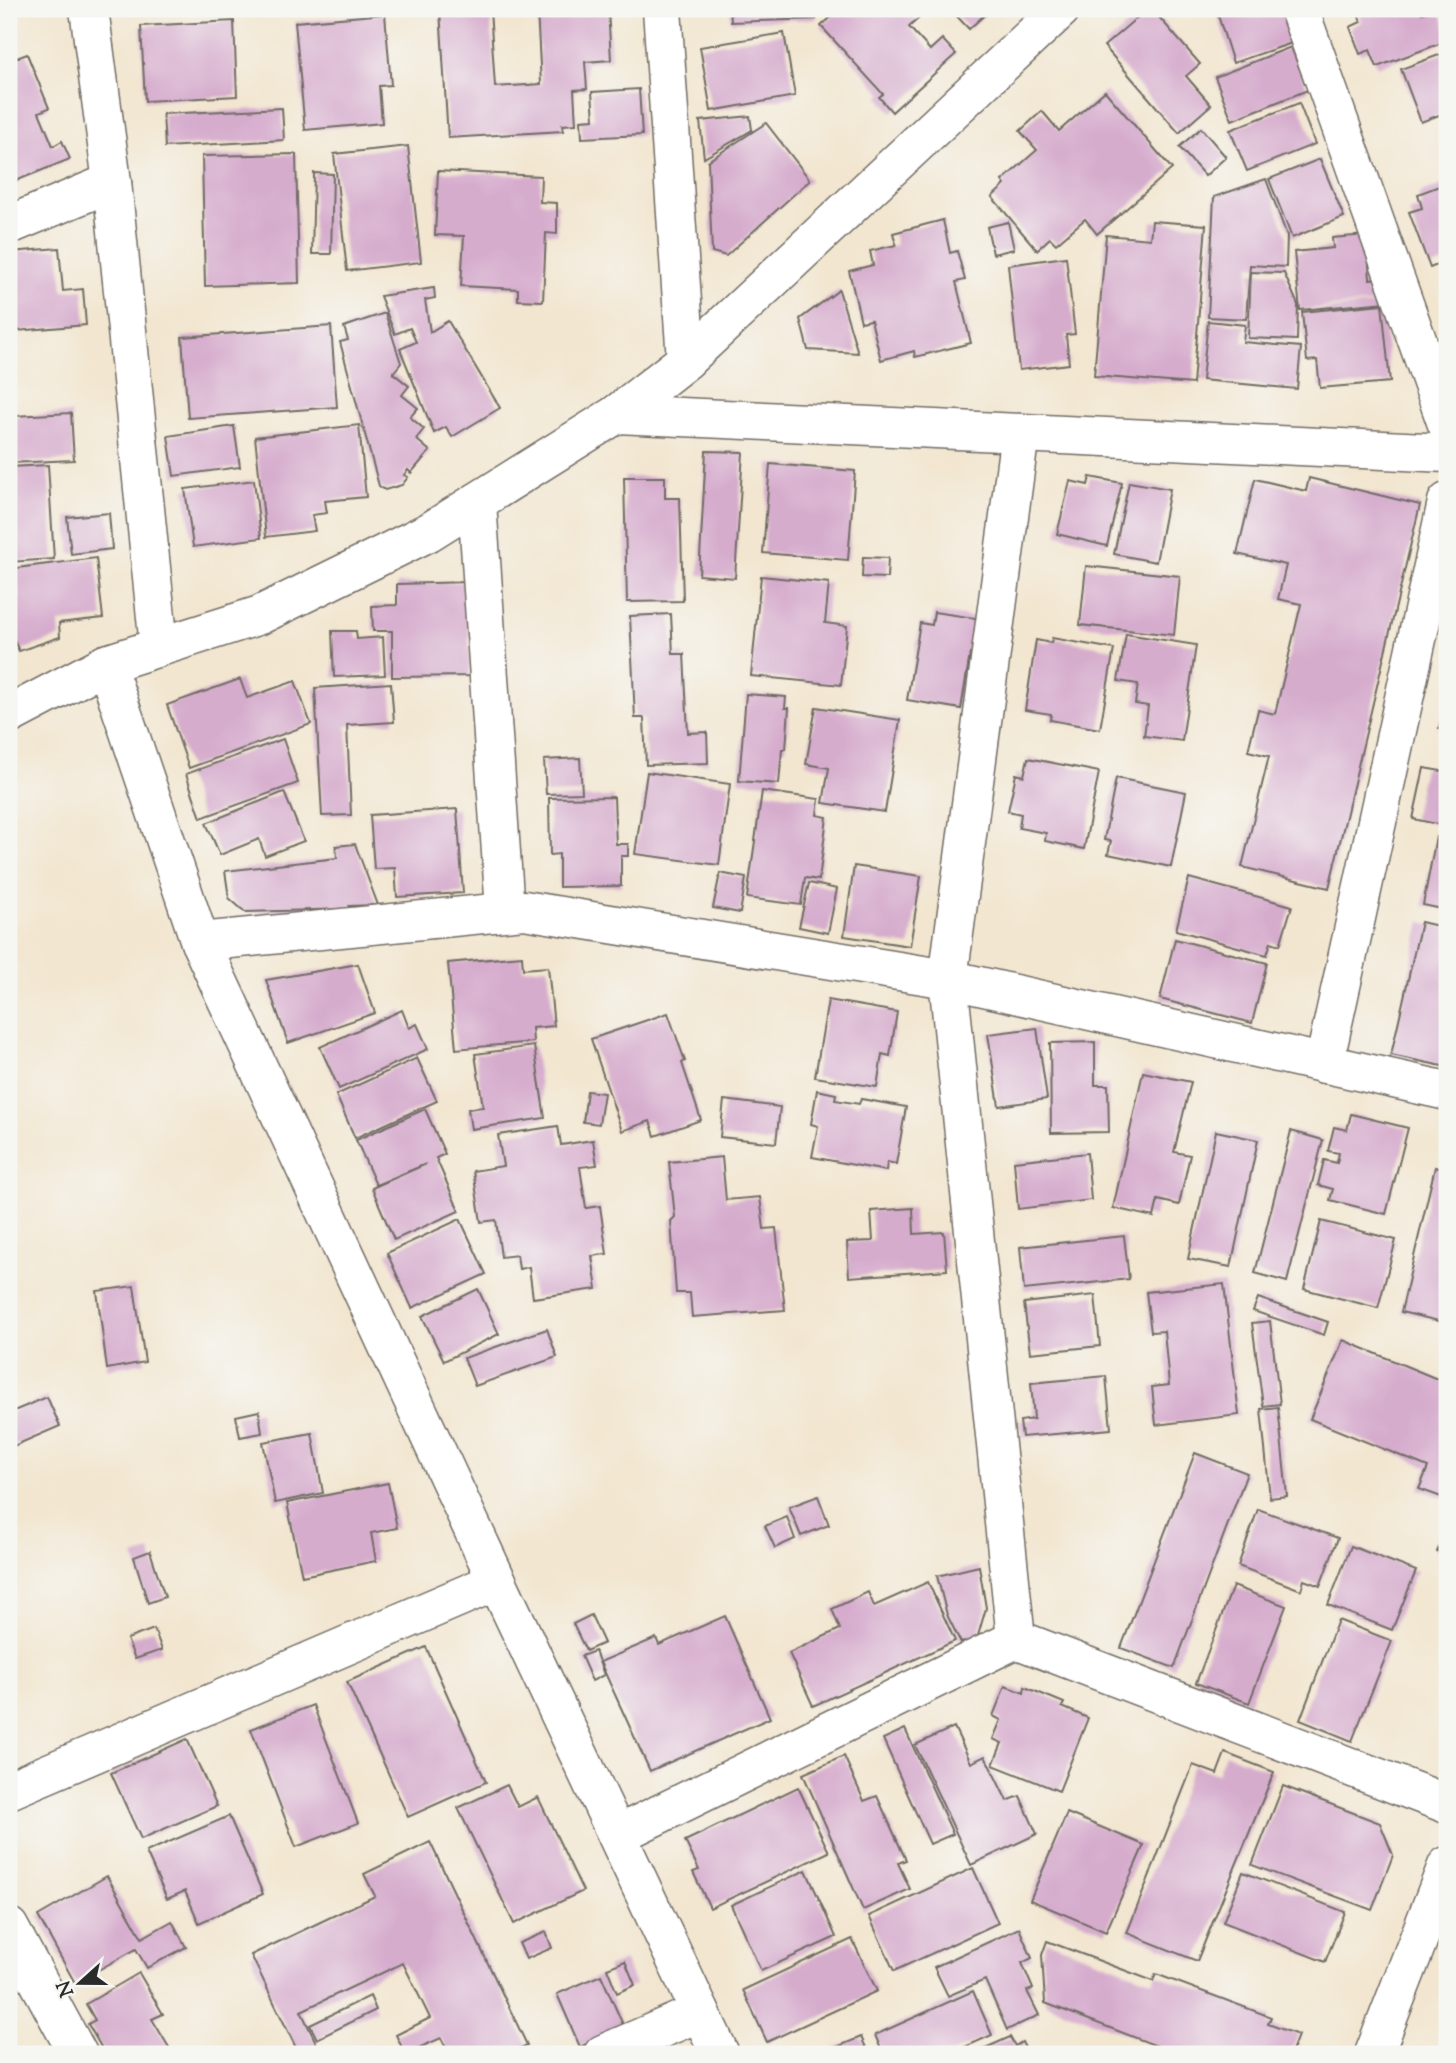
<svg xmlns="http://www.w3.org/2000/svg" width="1456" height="2063" font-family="'Sorts Mill Goudy',serif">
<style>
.building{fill:#d6accd}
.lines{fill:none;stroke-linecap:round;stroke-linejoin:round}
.minor-casing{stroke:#716c65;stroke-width:41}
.minor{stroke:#fff;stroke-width:38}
</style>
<rect width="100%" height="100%" fill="#f6f6f2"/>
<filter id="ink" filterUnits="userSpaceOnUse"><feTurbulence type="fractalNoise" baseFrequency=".0143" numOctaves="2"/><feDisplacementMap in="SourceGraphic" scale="14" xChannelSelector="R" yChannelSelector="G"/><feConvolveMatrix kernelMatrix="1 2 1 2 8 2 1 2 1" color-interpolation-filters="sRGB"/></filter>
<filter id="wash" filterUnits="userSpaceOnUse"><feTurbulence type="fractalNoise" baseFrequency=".00686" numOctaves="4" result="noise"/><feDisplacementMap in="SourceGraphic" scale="28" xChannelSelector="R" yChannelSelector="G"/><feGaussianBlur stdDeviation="1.57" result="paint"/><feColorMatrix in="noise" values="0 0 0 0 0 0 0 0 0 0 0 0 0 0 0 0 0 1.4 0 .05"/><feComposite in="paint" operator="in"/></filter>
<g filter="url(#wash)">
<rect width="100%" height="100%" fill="#f2e6d0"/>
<g id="blocks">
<g class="building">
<polygon points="490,9 495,87 541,84 537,9 608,9 611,60 585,62 587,89 574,90 576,124 562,125 563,131 448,138 440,10"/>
<polygon points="730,9 816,9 816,19 731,22"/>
<polygon points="840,9 910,9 919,18 909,27 930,50 942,39 956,54 892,112 879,97 883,94 821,26"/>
<polygon points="950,9 991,9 969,29"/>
<polygon points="1147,9 1152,9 1200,64 1186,76 1211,105 1179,133 1104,46"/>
<polygon points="1216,9 1281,9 1292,43 1233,63"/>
<polygon points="1359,9 1420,9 1422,13 1439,9 1447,30 1447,41 1377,67 1370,50 1360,54 1350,27 1361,22 1357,10"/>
<polygon points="385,14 391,85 379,86 382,123 305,130 295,22"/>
<polygon points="234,21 237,96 145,101 141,26"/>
<polygon points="784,33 795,96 711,111 700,47"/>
<polygon points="1291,47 1308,90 1232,120 1215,77"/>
<polygon points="1447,52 1447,112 1421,122 1401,69"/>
<polygon points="27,54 49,108 39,112 53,146 62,141 70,159 13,182 9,174 9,61"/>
<polygon points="639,89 642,135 582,138 581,120 594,119 592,92"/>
<polygon points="1105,91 1172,169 1097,234 1085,219 1056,244 1050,238 1037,250 992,197 1005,185 1002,181 1037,150 1020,131 1042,111 1059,131"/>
<polygon points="1299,103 1315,144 1247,171 1230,130"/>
<polygon points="282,108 284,140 165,147 163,114"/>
<polygon points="750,116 752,130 704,158 700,121"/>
<polygon points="766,123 810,180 726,256 712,252 708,161"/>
<polygon points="1201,128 1226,157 1205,176 1179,147"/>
<polygon points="408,146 421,262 347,271 334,154"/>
<polygon points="296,154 299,283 205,286 202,156"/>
<polygon points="1320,159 1344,217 1292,238 1269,179"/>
<polygon points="438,171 541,176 540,202 557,203 557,234 546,233 543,301 518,300 518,289 461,286 464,236 435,235"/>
<polygon points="314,173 333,174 331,254 312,254"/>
<polygon points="1266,179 1287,236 1286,267 1250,265 1246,319 1208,317 1214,197"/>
<polygon points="1447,183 1447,261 1430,268 1409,212 1422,208 1418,194"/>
<polygon points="943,220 950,253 957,251 965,280 956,282 971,343 915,357 914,351 881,360 871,320 861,322 849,271 873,265 870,251 896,245 893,233"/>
<polygon points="1152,221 1206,225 1193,384 1094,376 1106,235 1150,239"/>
<polygon points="1008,222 1014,249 993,254 987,227"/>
<polygon points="1367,235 1370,279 1384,277 1387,302 1300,310 1294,252 1333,248 1332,238"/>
<polygon points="59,248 63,291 83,289 86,325 16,331 10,252"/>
<polygon points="1066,257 1075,334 1066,335 1069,364 1019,370 1008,265"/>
<polygon points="1251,272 1284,273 1298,305 1297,340 1248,338"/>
<polygon points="434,288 435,298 425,300 430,332 448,321 500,408 452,437 446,427 434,433 400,349 416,342 410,328 395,334 380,296"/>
<polygon points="839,290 858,353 808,350 800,319"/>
<polygon points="1382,304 1390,382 1320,388 1317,360 1307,361 1302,312"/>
<polygon points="385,313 401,363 393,373 409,386 402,395 418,408 410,417 424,429 416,439 430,451 411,473 408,470 404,475 408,477 402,485 385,490 379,486 340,342 348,340 344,327"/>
<polygon points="1208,321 1245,325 1243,342 1301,347 1297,389 1202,380"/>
<polygon points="331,326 337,407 188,418 182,337"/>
<polygon points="71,413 74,460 9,463 9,435 14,434 14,416"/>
<polygon points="359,425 366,497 325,501 327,513 312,515 315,531 266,537 255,437"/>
<polygon points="234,426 240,467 174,476 168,436"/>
<polygon points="706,451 743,452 735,578 699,575"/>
<polygon points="770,464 855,471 848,560 763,553"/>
<polygon points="48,465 54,559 9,562 9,467"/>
<polygon points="624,477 665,477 665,498 680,498 683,601 627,602"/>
<polygon points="1090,477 1122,483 1107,546 1057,534 1070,481 1088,485"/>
<polygon points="1309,478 1420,505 1329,888 1242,867 1269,756 1248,751 1258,710 1275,714 1301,604 1278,599 1286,565 1237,554 1255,479 1306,491"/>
<polygon points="254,480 261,538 193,547 185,489"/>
<polygon points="1129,482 1170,489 1156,562 1114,554"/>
<polygon points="109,513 112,549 71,554 67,517"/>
<polygon points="863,557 888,558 887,578 862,577"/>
<polygon points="96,558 103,618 59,623 60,637 19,651 9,630 9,569"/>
<polygon points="1086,566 1180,576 1174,635 1080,625"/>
<polygon points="761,576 829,583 825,623 847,626 841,685 751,676"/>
<polygon points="468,582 470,676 392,677 392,631 373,631 372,606 397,605 397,584"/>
<polygon points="934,612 982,619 976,655 970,654 961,709 907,700 920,623 932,625"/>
<polygon points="671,614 673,654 684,654 688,733 707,732 708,763 646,765 644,718 635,718 630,616"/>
<polygon points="332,631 356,631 357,639 383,637 385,675 334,677"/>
<polygon points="1126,634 1196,645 1182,741 1144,736 1148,706 1135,704 1138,684 1118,681"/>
<polygon points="1052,638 1114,649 1100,729 1050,720 1051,714 1025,710 1036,640 1051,643"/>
<polygon points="240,679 247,698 295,681 311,724 189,768 167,705"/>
<polygon points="391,683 394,722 347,725 351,815 322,816 315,688"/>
<polygon points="746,694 786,697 785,708 789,708 786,749 782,749 779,784 739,781"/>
<polygon points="1446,700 1447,700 1447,730 1439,728"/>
<polygon points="816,707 900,720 885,812 823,803 829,768 806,764"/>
<polygon points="283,739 298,783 201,818 186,774"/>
<polygon points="580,758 582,793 546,794 544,760"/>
<polygon points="1028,758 1099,772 1084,849 1045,841 1046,833 1019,828 1021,814 1008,811 1016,774 1024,776"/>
<polygon points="1424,768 1447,772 1447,826 1413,819"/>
<polygon points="647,772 730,784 719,865 635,854"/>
<polygon points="1116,778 1186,792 1171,867 1108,854 1111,841 1104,840"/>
<polygon points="762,791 819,799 817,815 827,817 819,880 805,878 801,905 747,898"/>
<polygon points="284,792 304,841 265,856 259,839 220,855 206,823"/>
<polygon points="614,797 616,844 628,844 628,856 621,856 621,886 559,887 559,854 550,855 549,798"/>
<polygon points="457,809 463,893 397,897 395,868 374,869 370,815"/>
<polygon points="1442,834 1447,835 1447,910 1423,905 1436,837 1442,838"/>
<polygon points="355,844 378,905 349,906 349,909 245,912 229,898 225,871 337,858 336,846"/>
<polygon points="854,866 921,876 910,946 844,936"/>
<polygon points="720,873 746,878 740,913 713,908"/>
<polygon points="1189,878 1292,906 1280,945 1271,942 1267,955 1176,930"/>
<polygon points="809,883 837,889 828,933 799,927"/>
<polygon points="1421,922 1447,928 1447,1067 1391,1055"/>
<polygon points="1175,939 1267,963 1252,1023 1160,999"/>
<polygon points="522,956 523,969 548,967 554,1026 532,1028 533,1042 456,1049 448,963"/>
<polygon points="358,964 375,1013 288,1043 266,980"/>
<polygon points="828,1000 897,1012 890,1056 882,1054 877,1087 815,1077"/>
<polygon points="402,1010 409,1028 417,1024 428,1049 339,1089 320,1047"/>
<polygon points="668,1013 685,1061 682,1063 701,1120 655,1136 650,1121 622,1131 591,1039"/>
<polygon points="1037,1028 1047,1099 999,1106 988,1034"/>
<polygon points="1095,1042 1095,1085 1108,1085 1109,1132 1051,1133 1050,1043"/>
<polygon points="534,1046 545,1118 471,1129 468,1109 483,1107 475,1054"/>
<polygon points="417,1058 437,1101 355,1138 336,1095"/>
<polygon points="1143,1072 1191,1082 1174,1152 1190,1155 1179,1205 1158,1200 1154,1217 1113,1208"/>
<polygon points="817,1090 836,1094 835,1100 859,1104 861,1099 906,1107 896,1164 887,1162 886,1171 812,1157 818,1126 811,1124"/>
<polygon points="587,1091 604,1093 599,1124 583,1122"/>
<polygon points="724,1100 780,1107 776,1143 720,1137"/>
<polygon points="425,1109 445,1154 436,1158 459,1211 394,1240 372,1188 426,1164 376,1185 356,1140"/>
<polygon points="1351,1114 1408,1128 1386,1214 1330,1200 1333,1189 1318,1185 1324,1160 1337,1163 1339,1153 1328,1151 1334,1127 1347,1130"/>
<polygon points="558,1126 561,1145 593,1140 597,1165 580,1167 586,1208 600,1206 607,1254 592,1256 597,1289 533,1298 529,1267 519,1269 517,1255 501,1257 496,1220 481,1222 473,1171 503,1166 498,1135"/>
<polygon points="1216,1131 1258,1140 1231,1267 1188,1259"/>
<polygon points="1291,1131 1323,1140 1287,1282 1255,1273"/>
<polygon points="1087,1153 1091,1200 1018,1209 1014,1161"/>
<polygon points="722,1157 726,1200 760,1197 764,1229 776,1228 785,1310 692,1317 690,1293 676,1293 671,1221 675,1217 669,1162"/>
<polygon points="1435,1167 1447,1170 1447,1323 1401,1312"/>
<polygon points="913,1208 914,1234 944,1232 947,1270 849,1277 847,1242 873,1241 871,1211"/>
<polygon points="460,1219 486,1274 412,1308 387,1253"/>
<polygon points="1321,1221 1396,1240 1378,1308 1304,1289"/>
<polygon points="1124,1236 1129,1279 1024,1290 1020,1247"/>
<polygon points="1224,1284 1239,1415 1156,1425 1152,1387 1169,1385 1164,1331 1151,1332 1146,1292"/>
<polygon points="134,1286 145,1362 107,1369 97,1291"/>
<polygon points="478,1289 499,1334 444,1361 422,1316"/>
<polygon points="1095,1295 1100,1346 1030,1353 1024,1303"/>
<polygon points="1258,1298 1328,1322 1324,1335 1253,1311"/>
<polygon points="1270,1321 1280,1404 1263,1406 1252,1323"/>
<polygon points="547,1329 557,1357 475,1386 464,1358"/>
<polygon points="1343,1340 1447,1383 1447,1499 1419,1489 1428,1467 1310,1419"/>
<polygon points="1106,1376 1111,1429 1022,1437 1020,1421 1034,1419 1031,1383"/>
<polygon points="47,1397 60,1426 9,1448 9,1413"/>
<polygon points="1278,1407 1287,1496 1270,1498 1261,1409"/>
<polygon points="259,1411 262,1433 240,1437 236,1416"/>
<polygon points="312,1433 323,1493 275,1503 263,1442"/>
<polygon points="1195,1453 1247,1473 1174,1668 1121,1648"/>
<polygon points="388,1483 397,1528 371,1533 376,1561 302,1576 287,1503"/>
<polygon points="818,1496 829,1525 801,1536 789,1507"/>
<polygon points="1258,1509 1338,1538 1320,1586 1304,1580 1301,1590 1238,1566"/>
<polygon points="787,1517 795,1539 775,1548 765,1526"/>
<polygon points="1447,1527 1447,1556 1437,1552"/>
<polygon points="1351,1546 1416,1571 1392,1630 1328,1605"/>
<polygon points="150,1551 165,1597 148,1603 134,1557"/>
<polygon points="979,1566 986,1608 977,1639 961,1643 947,1615 937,1576"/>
<polygon points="928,1582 955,1641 813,1706 789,1653 840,1629 832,1609 868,1592 874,1606"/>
<polygon points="1233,1586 1286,1606 1249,1703 1196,1683"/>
<polygon points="591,1615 604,1643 586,1651 573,1624"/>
<polygon points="725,1616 770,1718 650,1771 600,1662 656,1638 659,1645"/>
<polygon points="1338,1620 1392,1641 1352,1741 1300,1720"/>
<polygon points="154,1629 162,1650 135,1659 127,1639"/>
<polygon points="426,1647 486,1782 408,1817 347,1682"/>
<polygon points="595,1651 604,1675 592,1681 581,1656"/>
<polygon points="1005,1686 1024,1693 1025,1687 1064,1703 1062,1707 1088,1718 1059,1791 993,1765 1002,1743 993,1739 1001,1720 993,1716"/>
<polygon points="313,1705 358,1823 296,1847 251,1729"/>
<polygon points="954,1727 971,1763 985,1756 1007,1801 1020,1796 1037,1834 971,1865 915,1745"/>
<polygon points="905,1729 953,1834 930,1844 883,1739"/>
<polygon points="187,1739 217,1806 141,1839 111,1773"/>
<polygon points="1225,1753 1274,1772 1197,1961 1127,1933 1193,1765 1217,1774"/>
<polygon points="844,1756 864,1801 877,1796 906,1860 898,1863 910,1889 863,1910 803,1774"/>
<polygon points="507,1785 518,1807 538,1797 583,1891 514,1924 458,1808"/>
<polygon points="1283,1786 1380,1823 1393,1855 1372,1910 1252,1865"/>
<polygon points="798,1787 829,1852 710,1908 693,1872 699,1870 685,1841"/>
<polygon points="1067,1813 1144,1845 1106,1932 1030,1900"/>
<polygon points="229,1816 263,1894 199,1923 185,1891 167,1899 146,1852"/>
<polygon points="430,1842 527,2045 509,2054 449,2054 441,2038 405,2054 396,2035 430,2018 403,1963 301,2011 318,2047 299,2054 251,1955 375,1896 364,1874"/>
<polygon points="973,1868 998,1923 894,1971 869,1916"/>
<polygon points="806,1870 836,1937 761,1971 731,1905"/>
<polygon points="1243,1872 1345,1912 1325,1962 1223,1922"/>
<polygon points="107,1876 142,1938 172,1921 186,1947 147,1968 136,1949 75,1983 38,1916"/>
<polygon points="1019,1928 1032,1958 1022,1963 1033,1989 1027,1991 1039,2015 1007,2030 985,1980 948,1996 934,1967"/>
<polygon points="546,1932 552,1948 526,1959 519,1943"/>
<polygon points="852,1939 877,1991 767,2042 743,1990"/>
<polygon points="1047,1941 1153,1981 1156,1974 1271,2017 1268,2024 1298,2035 1291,2054 1163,2054 1165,2049 1045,2003 1042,1955"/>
<polygon points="625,1961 635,1985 617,1993 607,1968"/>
<polygon points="139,1973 163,2014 152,2019 173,2054 105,2054 88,2024 95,2020 86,2004"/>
<polygon points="601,1975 624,2027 580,2047 557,1994"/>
<polygon points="973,1991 992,2035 949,2054 883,2054 875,2035"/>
<polygon points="370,1996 376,2010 317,2039 310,2025"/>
<polygon points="861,2037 869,2054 835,2054 832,2049"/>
<polygon points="1010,2037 1015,2046 1022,2042 1028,2054 972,2054"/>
</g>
</g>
</g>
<g filter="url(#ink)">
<use href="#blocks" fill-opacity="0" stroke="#716c65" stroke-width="2"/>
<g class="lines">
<defs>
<g id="minor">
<polyline points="89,9 112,182 159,647"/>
<polyline points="662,9 686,360"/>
<polyline points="1299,9 1447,424"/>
<polyline points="9,225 112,182"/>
<polyline points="617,414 1447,453"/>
<polyline points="477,502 505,911"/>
<polyline points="106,664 200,942 497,1581 720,2054"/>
<polyline points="9,715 106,664 260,615 429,532 617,414 686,360 1061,9"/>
<polyline points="200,942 524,910 948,979 1447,1091"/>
<polyline points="1324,1064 1447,502"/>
<polyline points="1016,1639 948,979 1020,433"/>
<polyline points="9,1790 497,1581"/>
<polyline points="617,1835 1016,1639 1447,1804"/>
<polyline points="9,1927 78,2054"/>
<polyline points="603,2054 700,2012"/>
<polyline points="1374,2054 1447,1866"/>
</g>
</defs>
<use href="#minor" class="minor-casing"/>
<use href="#minor" class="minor"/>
</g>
</g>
<rect width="1456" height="2063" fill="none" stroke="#f6f6f2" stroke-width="35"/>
<g transform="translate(80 1983) rotate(249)" stroke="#f6f6f2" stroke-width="5" paint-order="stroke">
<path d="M0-5L12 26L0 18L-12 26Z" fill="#2b2b2b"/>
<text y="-10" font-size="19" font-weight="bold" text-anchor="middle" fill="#2b2b2b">N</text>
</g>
</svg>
